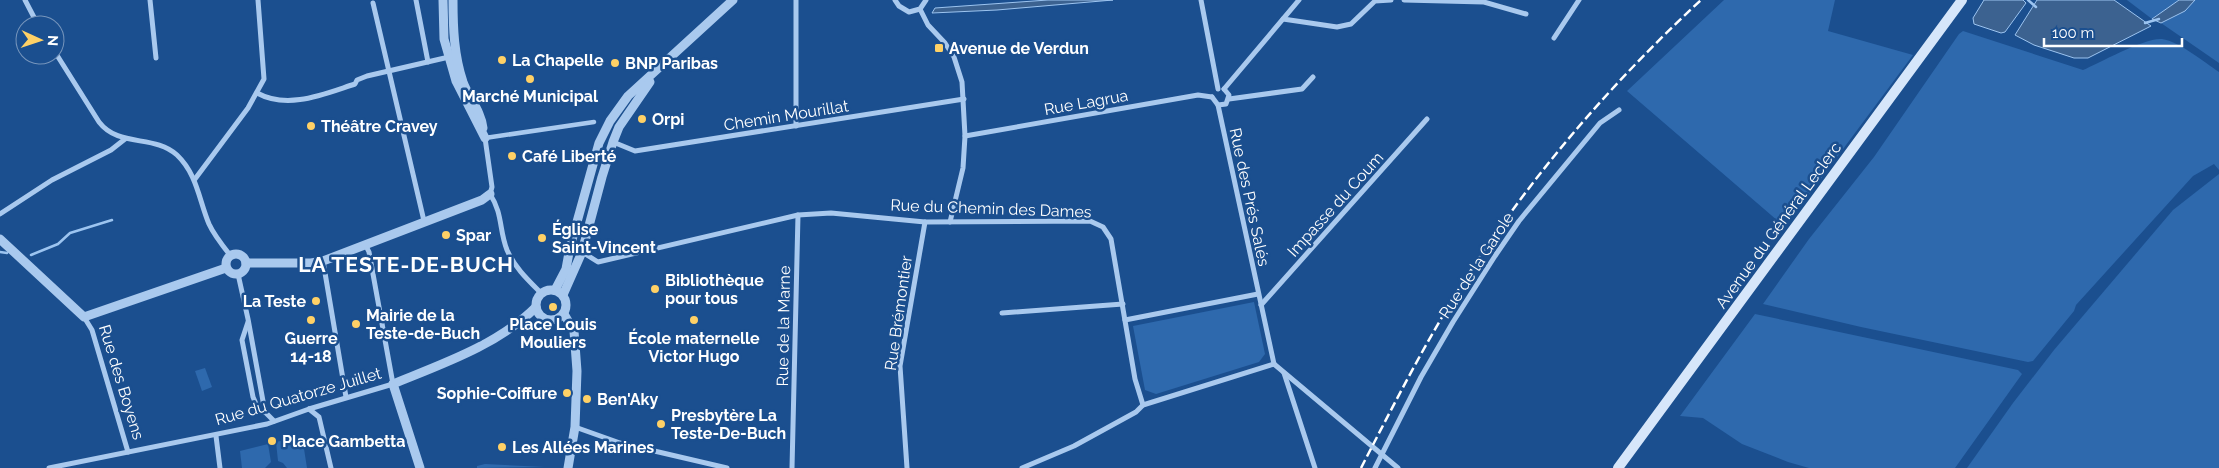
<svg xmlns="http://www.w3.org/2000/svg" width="2219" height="468" font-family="Raleway,sans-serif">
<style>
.green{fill:#2e69ad}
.water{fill:#3c6290;stroke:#9cc4f0}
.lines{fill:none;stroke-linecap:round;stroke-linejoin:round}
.stream{stroke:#9cc4f0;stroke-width:2.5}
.pedestrian{stroke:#a9c9ee;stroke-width:4.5}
.minor{stroke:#a9c9ee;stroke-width:5}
.tertiary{stroke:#a9c9ee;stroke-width:9}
.secondary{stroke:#d6e6fa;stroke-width:10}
.rail{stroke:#fff;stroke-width:2.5;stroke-dasharray:9 4;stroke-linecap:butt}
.poi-dot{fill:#ffd166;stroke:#1b4f8f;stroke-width:2}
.labels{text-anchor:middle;stroke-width:5;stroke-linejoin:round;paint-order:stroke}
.poi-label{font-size:16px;font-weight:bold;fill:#fff;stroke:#1b4f8f;text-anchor:start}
.street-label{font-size:16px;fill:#fff;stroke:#1b4f8f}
.district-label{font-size:21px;font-weight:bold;letter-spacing:1px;fill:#fff;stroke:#1b4f8f}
</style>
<rect width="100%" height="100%" fill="#1b4f8f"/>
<g class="green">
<polygon points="1724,0 1835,0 1828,31 1913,55 1785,227 1627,91"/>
<polygon points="2127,0 2179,0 2152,19"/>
<polygon points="2195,0 2219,0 2219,63 2161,23 2185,11"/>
<path d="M1963,31L2083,70C2099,63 2146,37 2162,39C2180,42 2204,62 2219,72V170L2214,164L2193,176L2076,305L2074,311L2033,361L2028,362L1861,327L1763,304L1809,239L1874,157L1959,34Z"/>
<polygon points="2219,174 2219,468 1967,468 2013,403 2054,350 2173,210"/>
<polygon points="1254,302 1265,354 1259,362 1156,394 1145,390 1133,326"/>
<polygon points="1755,314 2018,370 2022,374 1955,468 1809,468 1788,462 1742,444 1703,418 1680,416"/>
<polygon points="205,368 212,387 202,391 195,371"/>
<polygon points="302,436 307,468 287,468 283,463 278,461 276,442"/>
<polygon points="268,444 271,462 265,468 242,468 240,451"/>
<polygon points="485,464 545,467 477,468 477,466"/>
</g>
<g class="water">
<polygon points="1048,0 1113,0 997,10 932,13 935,8"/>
<polygon points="1984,0 2023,0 2026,3 2005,32 2001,33 1974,24 1973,18"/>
<polygon points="2037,0 2114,0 2151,26 2088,58 2074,58 2034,45 2015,35"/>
<polygon points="2179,0 2195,0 2185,11 2161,23 2152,19"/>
</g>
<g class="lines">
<g class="stream">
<polyline points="2028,0 2036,7"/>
<polyline points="2145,23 2159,19"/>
<polyline points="0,252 7,253"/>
<polyline points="31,255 58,244 70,233 112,220"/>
</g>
<polyline class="pedestrian" points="485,138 594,122"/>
<g class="minor">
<polyline points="25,0 38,25"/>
<polyline points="150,0 156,58"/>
<polyline points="416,0 428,62"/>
<polyline points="895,0 899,6 909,12 920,9 926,0"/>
<polyline points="1201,0 1218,89"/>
<polyline points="1404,0 1484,2 1526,14"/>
<polyline points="373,3 424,221"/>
<polyline points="920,9 928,25 945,43 954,57 962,82 965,136 963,168 950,222"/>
<polyline points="1283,19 1337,27 1351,24 1375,1 1391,0"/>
<polyline points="1554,38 1579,0"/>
<path d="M55,52L99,122C119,148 154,134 177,155C197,174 199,200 209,224C214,235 222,245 230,255"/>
<polyline points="1224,89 1299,0"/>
<path d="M257,93C288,110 324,94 355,84L357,80L367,76L449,57"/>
<polyline points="1212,97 1218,105 1226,104 1229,95 1224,89"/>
<polyline points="1229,99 1302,89 1313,77"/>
<polyline points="1218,105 1274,364"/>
<polyline points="796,126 796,0"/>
<polyline points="965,136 1198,95 1212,97"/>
<path d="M485,138L492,187L490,194C503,214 499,230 507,250C515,268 528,280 541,293"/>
<polyline points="613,142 635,151 964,99"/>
<polyline points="195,179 248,108 264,79 258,0"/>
<polyline points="0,214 52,180 111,150 125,139"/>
<polyline points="582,252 598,262 798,215 831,213 925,222 1090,221 1103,227 1111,239 1135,379 1143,405"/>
<polyline points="323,261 346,397"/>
<polyline points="238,274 248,319 265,412 274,421"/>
<polyline points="1261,305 1427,119"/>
<polyline points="1002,313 1123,304"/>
<polyline points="84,317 92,330 128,452"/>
<polyline points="1125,320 1258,294"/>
<polyline points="248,322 242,340 253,397 256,404 264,412"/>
<polyline points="1274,364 1398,468"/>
<polyline points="1284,373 1315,468"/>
<polyline points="309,409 319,417 331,468"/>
<polyline points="575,427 620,443 727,468"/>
<polyline points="216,436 220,468"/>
<polyline points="49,468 267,424 309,409 393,384 369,252 365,244"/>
<polyline points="792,468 798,215"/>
<polyline points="907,468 900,366 925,222"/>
<polyline points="1022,468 1074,446 1136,412 1143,405 1274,364"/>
<polyline points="1375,468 1421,377 1453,322 1495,256 1519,221 1600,123 1619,110"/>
</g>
<g class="tertiary">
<polyline points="443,0 444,39 456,81 485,138"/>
<path d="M453,0C453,28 454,55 463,82C469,98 481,111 483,128"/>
<polyline points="0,239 84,317 226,268"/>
<circle cx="236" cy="264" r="10"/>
<polyline points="246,263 311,263 323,261 482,200 490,194"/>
<circle cx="551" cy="305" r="15"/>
<polyline points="555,290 566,269 570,247 599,143 610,121 628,96 733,0"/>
<polyline points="563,295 582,252 602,177 613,142 619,127 650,82"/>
<polyline points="564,314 574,331 577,371 575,427 568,468"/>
<path d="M420,468L393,384C442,364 498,345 536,307"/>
</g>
<polyline class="secondary" points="1618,468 1962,0"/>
<path class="rail" d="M1361,468C1392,408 1423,347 1459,289C1526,182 1608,86 1701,0"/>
</g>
<g class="poi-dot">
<rect x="934" y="43" width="10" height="10" rx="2.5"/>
<circle cx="502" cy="60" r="5"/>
<circle cx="615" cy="63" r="5"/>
<circle cx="530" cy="79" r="5"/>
<circle cx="642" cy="119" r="5"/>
<circle cx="311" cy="126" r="5"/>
<circle cx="512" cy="156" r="5"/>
<circle cx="446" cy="235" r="5"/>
<circle cx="542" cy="238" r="5"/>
<circle cx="655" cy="289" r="5"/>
<circle cx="316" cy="301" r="5"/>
<circle cx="553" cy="307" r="5"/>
<circle cx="311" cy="320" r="5"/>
<circle cx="694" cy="320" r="5"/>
<circle cx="356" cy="324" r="5"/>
<circle cx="567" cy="393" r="5"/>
<circle cx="587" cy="399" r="5"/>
<circle cx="661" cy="424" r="5"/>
<circle cx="272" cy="441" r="5"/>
<circle cx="502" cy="447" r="5"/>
</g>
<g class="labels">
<g class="poi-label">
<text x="949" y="54">Avenue de Verdun</text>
<text x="512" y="66">La Chapelle</text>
<text x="625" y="69">BNP Paribas</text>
<text x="530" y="102" text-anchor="middle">Marché Municipal</text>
<text x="652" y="125">Orpi</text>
<text x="321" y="132">Théâtre Cravey</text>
<text x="522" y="162">Café Liberté</text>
<text x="552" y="235">Église<tspan x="552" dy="18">Saint-Vincent</tspan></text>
<text x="456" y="241">Spar</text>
<text x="665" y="286">Bibliothèque<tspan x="665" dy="18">pour tous</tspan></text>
<text x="306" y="307" text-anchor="end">La Teste</text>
<text x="366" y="321">Mairie de la<tspan x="366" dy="18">Teste-de-Buch</tspan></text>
<text x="553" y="330" text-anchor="middle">Place Louis<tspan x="553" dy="18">Mouliers</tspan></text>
<text x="311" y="344" text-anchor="middle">Guerre<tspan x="311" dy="18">14-18</tspan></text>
<text x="694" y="344" text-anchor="middle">École maternelle<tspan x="694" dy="18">Victor Hugo</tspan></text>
<text x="557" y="399" text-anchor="end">Sophie-Coiffure</text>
<text x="597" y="405">Ben'Aky</text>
<text x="671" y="421">Presbytère La<tspan x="671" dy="18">Teste-De-Buch</tspan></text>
<text x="282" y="447">Place Gambetta</text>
<text x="512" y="453">Les Allées Marines</text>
</g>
<g class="street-label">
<text transform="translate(1086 102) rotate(-10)" y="6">Rue Lagrua</text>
<text transform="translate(786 115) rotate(-9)" y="6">Chemin Mourillat</text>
<text transform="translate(1250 197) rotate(78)" y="6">Rue des Prés Salés</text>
<text transform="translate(1335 204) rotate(-48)" y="6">Impasse du Coum</text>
<text transform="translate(991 208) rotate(2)" y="6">Rue du Chemin des Dames</text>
<text transform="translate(1778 225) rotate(-54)" y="6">Avenue du Général Leclerc</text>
<text transform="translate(1476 265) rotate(-57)" y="6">Rue de la Garole</text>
<text transform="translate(898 313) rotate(-82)" y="6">Rue Brémontier</text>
<text transform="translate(783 326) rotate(-89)" y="6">Rue de la Marne</text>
<text transform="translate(122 382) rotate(73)" y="6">Rue des Boyens</text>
<text transform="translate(298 396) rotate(-16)" y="6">Rue du Quatorze Juillet</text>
</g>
<g class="district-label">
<text x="406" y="272">LA TESTE-DE-BUCH</text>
</g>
</g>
<g transform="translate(40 40) rotate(93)"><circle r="24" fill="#1b4f8f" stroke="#7695bc"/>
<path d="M0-4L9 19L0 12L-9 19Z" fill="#ffd166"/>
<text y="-8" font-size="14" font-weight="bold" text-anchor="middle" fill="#ffffff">N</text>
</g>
<path d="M2044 38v8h138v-8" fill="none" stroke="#ffffff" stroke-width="2.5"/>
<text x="2052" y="38" font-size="15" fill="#ffffff" stroke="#1b4f8f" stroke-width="4" paint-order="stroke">100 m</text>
</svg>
